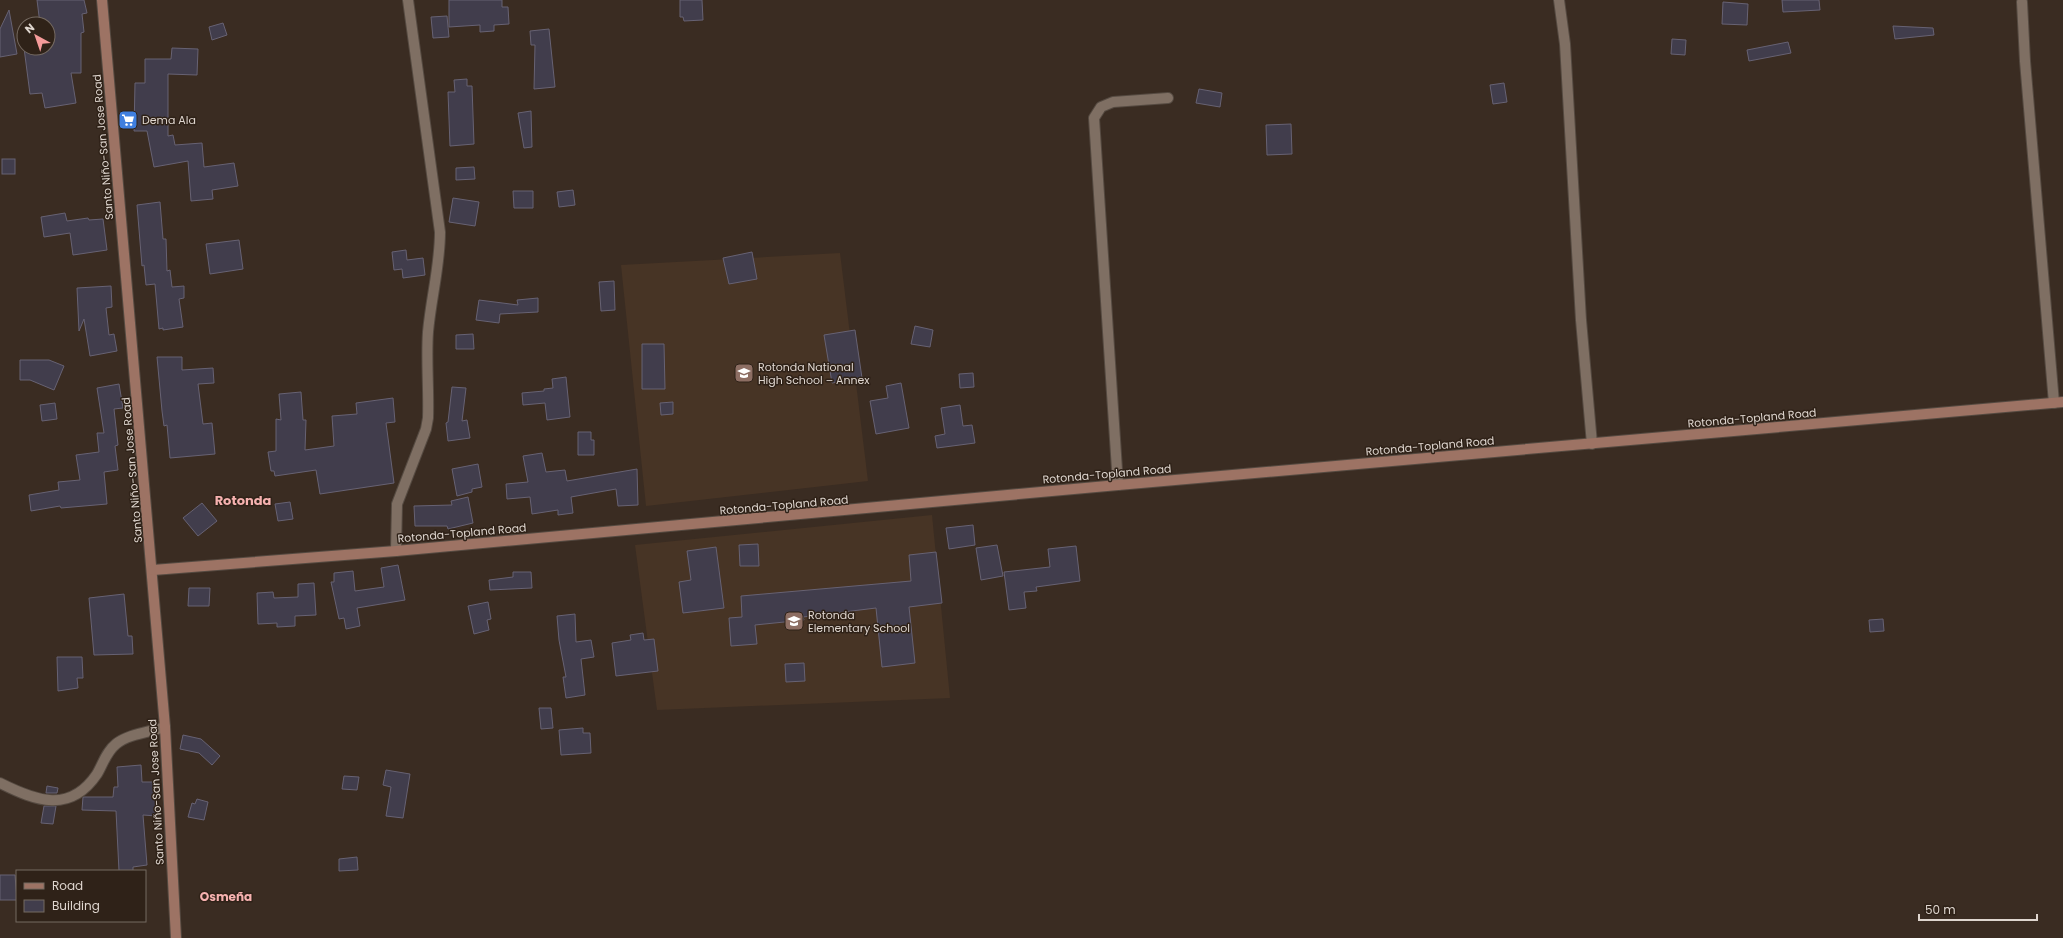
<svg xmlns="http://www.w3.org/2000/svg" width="2063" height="938" font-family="Poppins,sans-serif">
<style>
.built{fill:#473425}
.building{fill:#413d4c;stroke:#676273}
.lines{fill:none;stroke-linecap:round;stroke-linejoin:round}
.street-casing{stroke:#554a41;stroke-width:12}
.secondary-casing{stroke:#554a41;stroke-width:12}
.street{stroke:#7f6f63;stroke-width:10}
.secondary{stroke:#9d7364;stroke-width:10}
.labels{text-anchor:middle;stroke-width:3;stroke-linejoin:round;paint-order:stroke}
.poi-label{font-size:11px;fill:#dfd6cf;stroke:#2f2218;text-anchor:start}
.street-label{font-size:11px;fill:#dfd6cf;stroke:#2f2218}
.neighbourhood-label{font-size:12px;font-weight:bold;fill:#f6b2b0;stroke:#2f2218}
.quarter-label{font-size:13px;font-weight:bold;fill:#f6b2b0;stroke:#2f2218}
</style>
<rect width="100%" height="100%" fill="#3a2c22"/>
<g class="built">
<polygon points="840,253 868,481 646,506 621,265"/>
<polygon points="932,515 950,698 657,710 635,545"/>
</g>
<g class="building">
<polygon points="37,0 84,0 87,13 82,14 84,32 81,33 81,73 71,73 76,103 45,108 42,93 30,94 24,48 48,48 48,24 40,24"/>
<polygon points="449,0 502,0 502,7 508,7 509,24 494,25 494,31 480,32 480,25 449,27"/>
<polygon points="680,0 702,0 703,20 684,21 683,17 680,17"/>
<polygon points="1782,0 1819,0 1820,10 1783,12"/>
<polygon points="1723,2 1748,4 1747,25 1722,24"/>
<polygon points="9,10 17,54 0,57 0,29"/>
<polygon points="447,16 449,37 433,38 431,17"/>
<polygon points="223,23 227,35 212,40 209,27"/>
<polygon points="1893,26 1933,28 1934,35 1895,39"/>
<polygon points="549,29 555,87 534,89 535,45 531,45 530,31"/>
<polygon points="1672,39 1686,40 1685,55 1671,54"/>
<polygon points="1788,42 1791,53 1749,61 1747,50"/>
<polygon points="172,48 198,49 197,75 168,74 168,136 173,135 175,145 202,143 204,167 234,163 238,186 212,190 213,199 191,201 188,161 154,167 147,131 134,131 135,83 145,83 145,59 171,59"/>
<polygon points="467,79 467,86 472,86 474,144 450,146 448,92 455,92 454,80"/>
<polygon points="1504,83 1507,102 1493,104 1490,85"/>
<polygon points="1199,89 1222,93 1220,107 1196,103"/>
<polygon points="531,111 532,147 524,148 518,113"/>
<polygon points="1291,124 1292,154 1267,155 1266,125"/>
<rect x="2" y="159" width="13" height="15"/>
<polygon points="474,167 475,179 456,180 456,168"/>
<polygon points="573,190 575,205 559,207 557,192"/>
<polygon points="513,191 533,191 533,208 514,208"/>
<polygon points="453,198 479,202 475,226 449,222"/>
<polygon points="160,202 163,239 166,239 167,271 170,270 172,287 184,286 184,298 179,299 183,327 163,330 163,328 159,329 155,284 146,285 144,265 142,266 137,205"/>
<polygon points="65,213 67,221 88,218 89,220 103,219 107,250 73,255 70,233 44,237 41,217"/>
<polygon points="239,240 243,269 210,274 206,244"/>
<polygon points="406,250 407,260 423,258 425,275 403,278 402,269 394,270 392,252"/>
<polygon points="752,252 757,279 729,284 723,258"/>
<polygon points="614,281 615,310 601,311 599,282"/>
<polygon points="111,286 112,307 106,308 109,335 114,334 117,351 90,356 84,319 79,331 77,288"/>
<polygon points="538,298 538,312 500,314 499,323 476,320 479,300 518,305 517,300"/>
<polygon points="915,326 933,330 930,347 911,344"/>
<polygon points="855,330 862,378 832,383 824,335"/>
<polygon points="473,334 474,349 456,349 456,335"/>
<polygon points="642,344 664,344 665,389 642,389"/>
<polygon points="157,357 182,357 182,370 213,368 214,383 198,384 203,424 212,423 215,454 170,458 167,425 164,426 162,411"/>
<polygon points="20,360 49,360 64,366 54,390 30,380 20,380"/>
<polygon points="973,373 974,387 960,388 959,374"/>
<polygon points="566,377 570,417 547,420 545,403 523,405 522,393 544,391 544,389 553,388 552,379"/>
<polygon points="901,383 909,428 876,434 870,401 888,398 886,386"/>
<polygon points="119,384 123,408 114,409 118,445 115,446 118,470 104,472 107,504 61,508 60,506 31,511 29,495 59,490 58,482 80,480 76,455 99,452 97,433 104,433 97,388"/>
<polygon points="452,387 466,388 462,421 467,420 470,438 448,441 446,423 448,422"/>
<polygon points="301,392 303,420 306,420 305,450 334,446 332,416 357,414 356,403 393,398 395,422 386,423 394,483 320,494 316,470 275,476 274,471 271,471 268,452 276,451 276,419 281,420 279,394"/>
<polygon points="673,402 673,414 661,415 660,403"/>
<polygon points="55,403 57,419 42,421 40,405"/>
<polygon points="960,405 963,426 972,425 975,443 937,448 935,436 945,434 941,408"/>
<polygon points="578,432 591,432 591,440 594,440 594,455 578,455"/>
<polygon points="542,453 546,472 565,470 567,481 637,469 638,505 618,506 616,489 571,497 573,513 558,515 558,510 532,514 530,497 507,499 506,484 528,482 523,456"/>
<polygon points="478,464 482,487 472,489 472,492 457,496 452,469"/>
<polygon points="468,497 473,523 448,529 447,526 415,526 414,506 452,505 451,501"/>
<polygon points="290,502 293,519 278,521 275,504"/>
<polygon points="202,503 217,521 198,536 183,518"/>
<polygon points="973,525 975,545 949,549 946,528"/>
<polygon points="758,544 759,566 740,566 739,545"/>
<polygon points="997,545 1003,576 981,580 976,548"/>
<polygon points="1076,546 1080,581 1036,587 1037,591 1024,592 1026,608 1009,610 1004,572 1050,567 1048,549"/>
<polygon points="716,547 724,608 683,613 679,582 691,580 687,551"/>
<polygon points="936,552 942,603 909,607 915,663 882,667 876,608 803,617 804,620 755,625 757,644 731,646 729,618 742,617 741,596 911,581 909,555"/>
<polygon points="398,565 405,600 357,608 360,626 346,629 344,618 339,619 331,582 334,582 334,573 353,571 355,591 384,587 381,568"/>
<polygon points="513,572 531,572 532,588 490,590 489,580 513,577"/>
<polygon points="314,583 316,615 295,616 295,626 277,627 277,623 258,624 257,593 273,592 274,598 298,597 298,584"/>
<polygon points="189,588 210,588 209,606 188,606"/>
<polygon points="124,594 128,636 132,636 133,654 94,655 89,598"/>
<polygon points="488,602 491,619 487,620 489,630 474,634 468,606"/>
<polygon points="575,614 576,642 591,640 594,657 581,659 585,695 566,698 563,677 566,677 559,640 557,616"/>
<polygon points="1883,619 1884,631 1870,632 1869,620"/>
<polygon points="643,633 644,640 654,639 658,671 616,676 612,643 631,640 630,635"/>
<polygon points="57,657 82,657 83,678 77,678 78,688 58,691"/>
<polygon points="804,663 805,681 786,682 785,664"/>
<polygon points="539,708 551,708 553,728 541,729"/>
<polygon points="583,728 583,733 590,733 591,753 561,755 559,730"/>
<polygon points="183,735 201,739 220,756 212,765 199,753 180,749"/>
<polygon points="141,765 142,782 153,782 154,793 157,793 157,816 143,815 147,865 133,867 133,871 119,871 116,811 82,810 83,797 113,797 114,787 118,787 117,767"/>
<polygon points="386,770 410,774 403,818 386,816 391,787 383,785"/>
<polygon points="344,776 359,777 357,790 342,789"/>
<polygon points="47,786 58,788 57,793 46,793"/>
<polygon points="197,799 208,802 204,820 188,817 192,803 195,804"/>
<polygon points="44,806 56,806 53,824 41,823"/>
<polygon points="357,857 358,870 339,871 339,859"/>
<polygon points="0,875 15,875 17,900 0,900"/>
</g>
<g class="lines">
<defs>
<g id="street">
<polyline points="1559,0 1565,44 1581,320 1592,444"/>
<polyline points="2022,2 2025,61 2054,403"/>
<polyline points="1118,485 1094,118 1101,107 1113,102 1168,98"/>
<path d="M396,551L397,504L426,429L428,418C429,389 426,360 428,332C431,298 440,266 440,232L408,0"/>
<path d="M0,783C36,801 70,814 97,774C103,764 106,752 116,744C128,734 150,732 165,727"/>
</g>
<g id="secondary">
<polyline points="102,0 165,727 176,938"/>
<polyline points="153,570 396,551 1118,485 2063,402"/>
</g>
</defs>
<use href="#street" class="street-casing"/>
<use href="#secondary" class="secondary-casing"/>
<use href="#street" class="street"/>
<use href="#secondary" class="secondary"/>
</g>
<defs>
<symbol id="supermarket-square" viewBox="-11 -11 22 22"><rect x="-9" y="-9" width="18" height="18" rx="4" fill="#3f7fe0" stroke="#2f2218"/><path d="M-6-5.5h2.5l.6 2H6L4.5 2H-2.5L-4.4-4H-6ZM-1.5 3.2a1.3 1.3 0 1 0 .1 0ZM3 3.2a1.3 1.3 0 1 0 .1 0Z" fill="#fff"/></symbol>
<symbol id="school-square" viewBox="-11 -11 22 22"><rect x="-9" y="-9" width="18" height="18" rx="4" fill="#8d6e63" stroke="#2f2218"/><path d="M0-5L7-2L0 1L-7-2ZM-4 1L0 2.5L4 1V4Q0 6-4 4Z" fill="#fff"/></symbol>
</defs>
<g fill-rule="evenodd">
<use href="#supermarket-square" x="117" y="109" width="22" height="22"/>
<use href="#school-square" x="733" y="362" width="22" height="22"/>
<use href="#school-square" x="783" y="610" width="22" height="22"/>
</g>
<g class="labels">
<g class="poi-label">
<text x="142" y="124">Dema Ala</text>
<text x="758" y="371">Rotonda National<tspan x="758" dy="13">High School – Annex</tspan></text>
<text x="808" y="619">Rotonda<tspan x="808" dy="13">Elementary School</tspan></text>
</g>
<g class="street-label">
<text transform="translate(103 147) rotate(-95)" y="4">Santo Niño-San Jose Road</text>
<text transform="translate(1752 418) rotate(-5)" y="4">Rotonda-Topland Road</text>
<text transform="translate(1430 446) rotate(-5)" y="4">Rotonda-Topland Road</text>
<text transform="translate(132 470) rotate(-95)" y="4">Santo Niño-San Jose Road</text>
<text transform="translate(1107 474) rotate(-5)" y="4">Rotonda-Topland Road</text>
<text transform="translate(784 505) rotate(-5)" y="4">Rotonda-Topland Road</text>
<text transform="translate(462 533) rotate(-5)" y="4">Rotonda-Topland Road</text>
<text transform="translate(156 792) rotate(-93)" y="4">Santo Niño-San Jose Road</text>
</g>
<g class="neighbourhood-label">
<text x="226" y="901">Osmeña</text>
</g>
<g class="quarter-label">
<text x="243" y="505">Rotonda</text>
</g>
</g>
<rect x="16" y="870" width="130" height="52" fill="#2f2218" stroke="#756a61"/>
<rect x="24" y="883" width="20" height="6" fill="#9d7364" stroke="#756a61"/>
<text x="52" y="890" font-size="12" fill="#dfd6cf">Road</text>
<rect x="24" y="900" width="20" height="12" fill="#413d4c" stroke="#756a61"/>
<text x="52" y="910" font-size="12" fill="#dfd6cf">Building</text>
<g transform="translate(36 36) rotate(320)"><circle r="19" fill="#2f2218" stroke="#756a61"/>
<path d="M0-3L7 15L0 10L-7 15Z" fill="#f59b9a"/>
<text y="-6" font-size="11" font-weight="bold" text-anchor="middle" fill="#dfd6cf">N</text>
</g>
<path d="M1919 914v6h118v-6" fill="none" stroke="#dfd6cf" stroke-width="2"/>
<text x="1925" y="914" font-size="12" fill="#dfd6cf" stroke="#2f2218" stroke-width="3" paint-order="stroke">50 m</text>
</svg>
